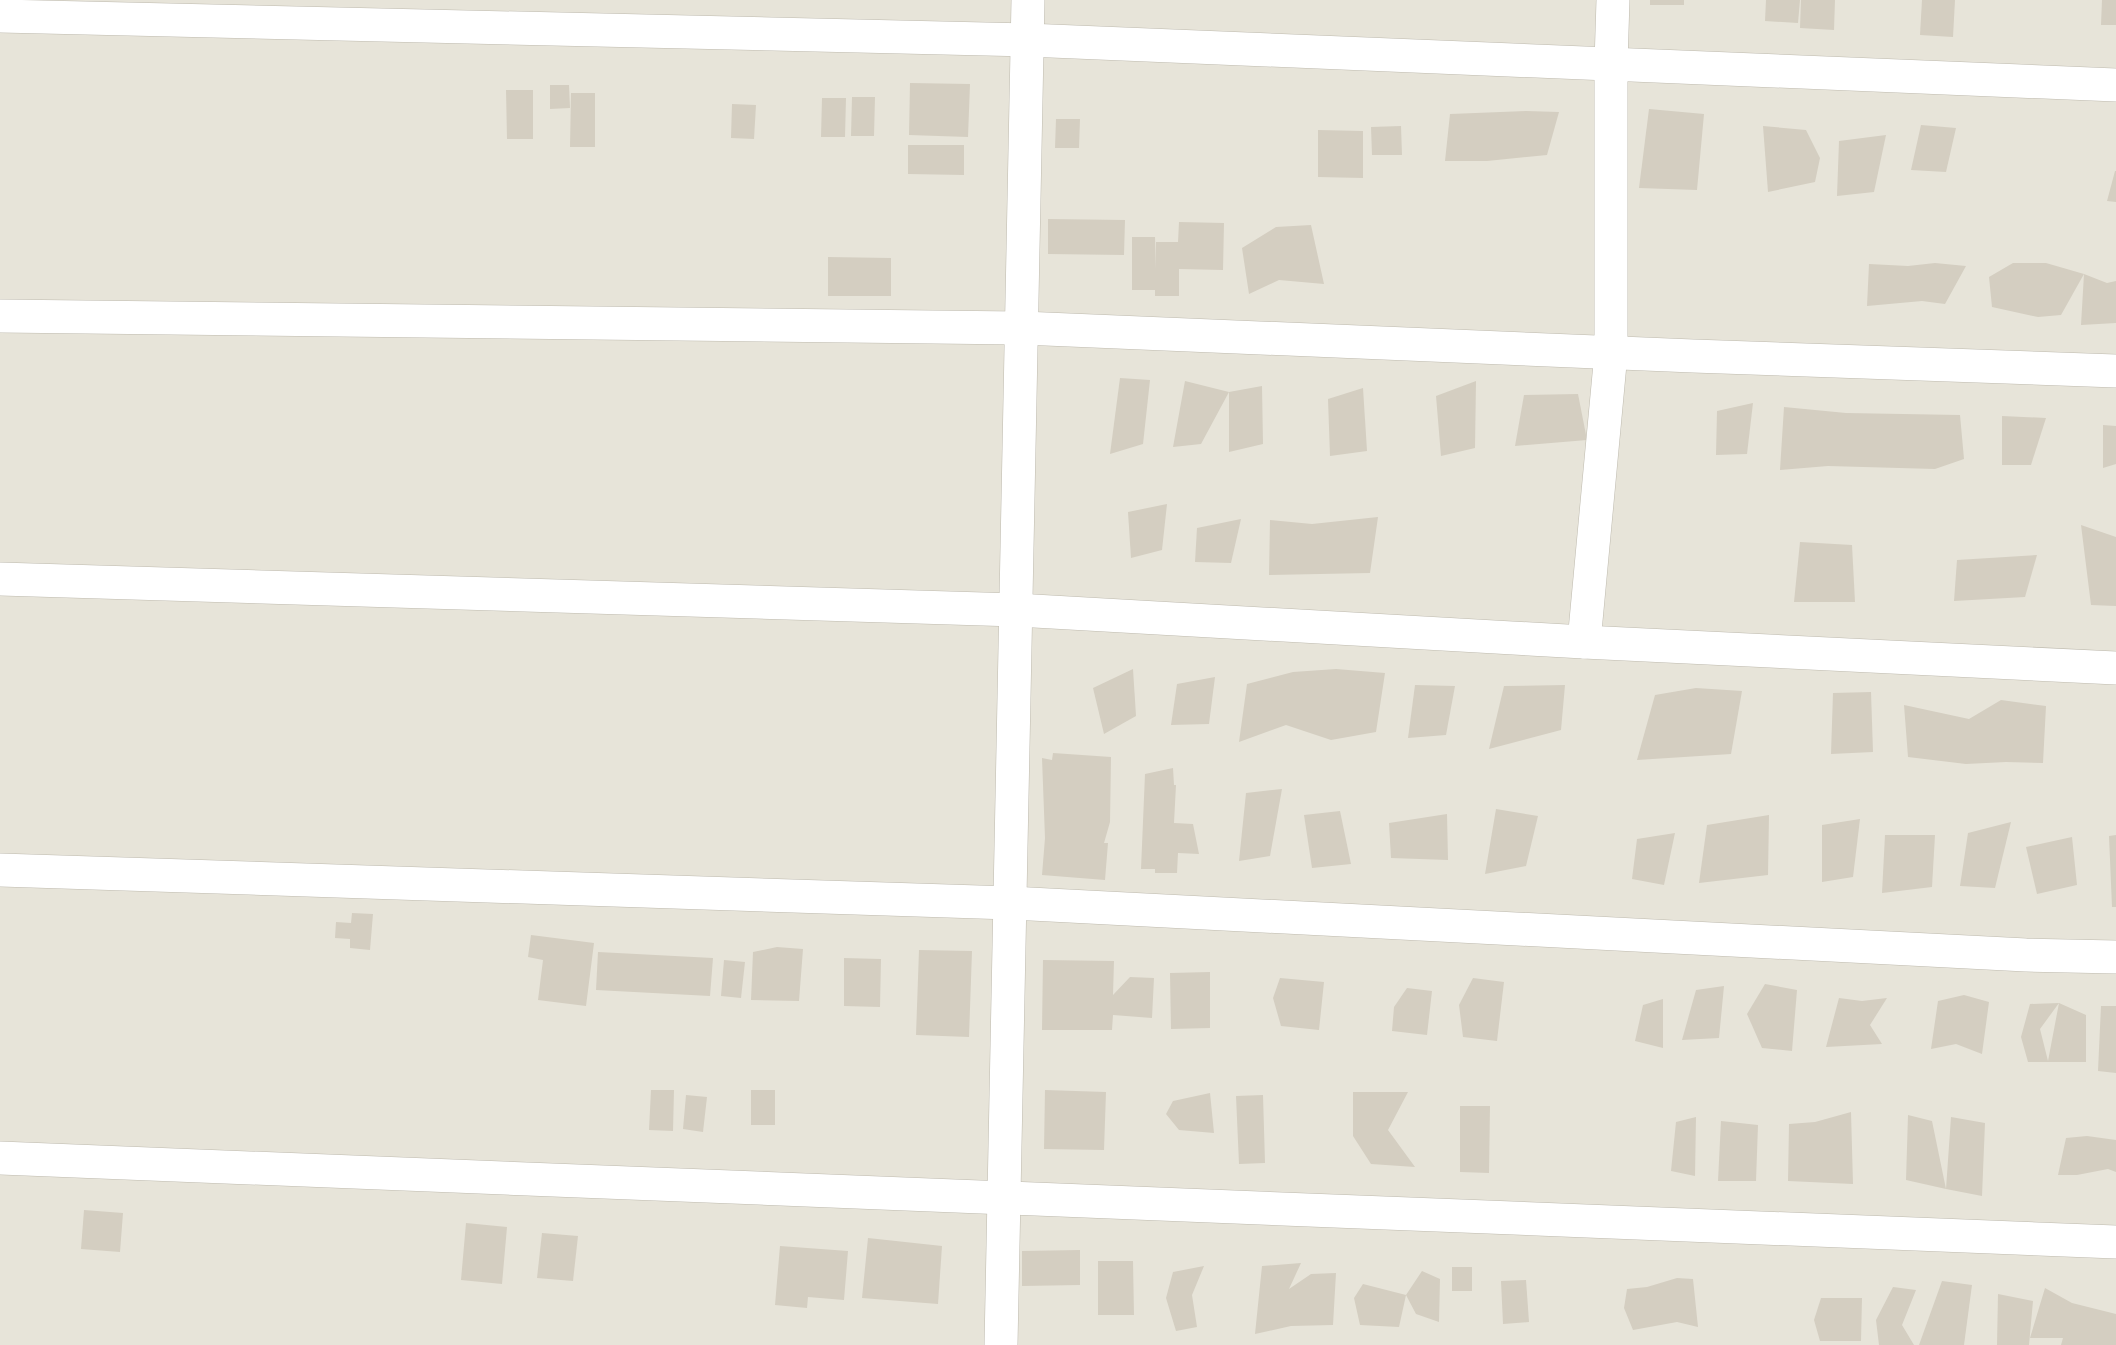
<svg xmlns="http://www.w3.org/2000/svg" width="2116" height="1345" font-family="'Space Grotesk',sans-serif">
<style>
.residential{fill:#e7e4d9}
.building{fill:#d4cec1}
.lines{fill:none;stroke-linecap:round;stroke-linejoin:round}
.minor-casing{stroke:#bebaae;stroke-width:34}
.minor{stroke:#fff;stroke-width:33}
</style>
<rect width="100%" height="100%" fill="#f4f2ea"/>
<rect class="residential" x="0" y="0" width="2116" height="1345"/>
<g class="building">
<rect x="1650" y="0" width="34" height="5"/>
<polygon points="1766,0 1800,0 1798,23 1765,21"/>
<polygon points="1801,0 1835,0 1834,30 1800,28"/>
<polygon points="1922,0 1955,0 1953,37 1920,35"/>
<polygon points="2102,0 2116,0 2116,25 2101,25"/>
<polygon points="910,83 970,84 968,137 909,135"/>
<polygon points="550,85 569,85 570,108 550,109"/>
<polygon points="506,90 533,90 533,139 507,139"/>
<polygon points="571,93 595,93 595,147 570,147"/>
<polygon points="852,97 875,97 874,136 851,136"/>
<polygon points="822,98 846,98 845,137 821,137"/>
<polygon points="732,104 756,105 754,139 731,138"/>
<polygon points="1649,109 1704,114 1697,190 1639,188"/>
<polygon points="1526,111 1559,112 1547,155 1487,161 1445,161 1450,114"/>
<polygon points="1056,119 1080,119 1079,148 1055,148"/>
<polygon points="1921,125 1956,128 1946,172 1911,170"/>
<polygon points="1401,126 1402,155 1372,155 1371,127"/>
<polygon points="1763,126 1806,130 1820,158 1815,182 1768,192"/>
<polygon points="1318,130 1363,131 1363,178 1318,177"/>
<polygon points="1886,135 1874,192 1837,196 1839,141"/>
<polygon points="908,145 964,145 964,175 908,174"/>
<polygon points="2115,171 2116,171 2116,202 2107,201"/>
<polygon points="1048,219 1125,220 1124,255 1048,254"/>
<polygon points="1179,222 1224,223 1223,270 1179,269 1179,296 1155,296 1155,290 1132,290 1132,237 1155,237 1156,269 1156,242 1178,242"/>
<polygon points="1311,225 1324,284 1279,280 1249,294 1242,248 1276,227"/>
<polygon points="828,257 891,258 891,296 828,296"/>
<polygon points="1935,263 1966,266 1945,304 1922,301 1867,306 1869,264 1908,266"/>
<polygon points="2013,263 2046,263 2084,274 2061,315 2038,317 1992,307 1989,277"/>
<polygon points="2084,274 2107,283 2116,281 2116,323 2081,325"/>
<polygon points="1120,378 1150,380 1143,444 1110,454"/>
<polygon points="1185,381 1229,392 1262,386 1263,444 1229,452 1229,392 1201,444 1173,447"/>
<polygon points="1476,381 1475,448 1441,456 1436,396"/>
<polygon points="1363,388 1367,451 1330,456 1328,399"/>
<polygon points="1578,394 1587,440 1515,446 1524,395"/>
<polygon points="1753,403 1747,454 1716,455 1717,411"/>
<polygon points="1784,407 1846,413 1960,415 1964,459 1935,469 1828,466 1780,470"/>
<polygon points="2002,416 2046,418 2031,465 2002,465"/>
<polygon points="2103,425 2116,426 2116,464 2103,468"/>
<polygon points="1167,504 1162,550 1131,558 1128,512"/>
<polygon points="1378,517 1370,573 1269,575 1270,520 1312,524"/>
<polygon points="1241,519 1231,563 1195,562 1197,528"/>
<polygon points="2081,525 2116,537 2116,606 2091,605"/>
<polygon points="1800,542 1852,545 1855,602 1794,602"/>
<polygon points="2037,555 2025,597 1954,601 1957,560"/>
<polygon points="1133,669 1136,716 1104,734 1093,688"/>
<polygon points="1336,669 1385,673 1376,732 1331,740 1286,725 1239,742 1247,684 1293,672"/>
<polygon points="1215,677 1209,724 1171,725 1177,684"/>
<polygon points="1415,685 1455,686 1446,735 1408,738"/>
<polygon points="1565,685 1561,730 1489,749 1504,686"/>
<polygon points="1696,688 1742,691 1731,754 1637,760 1655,695"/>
<polygon points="1871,692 1873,752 1831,754 1833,693"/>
<polygon points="2001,700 2046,706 2043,763 2006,762 1966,764 1908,757 1904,705 1969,719"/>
<polygon points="1053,753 1111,757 1110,822 1104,843 1108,843 1105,880 1042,875 1045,838 1042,758 1052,760"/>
<polygon points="1173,768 1174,785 1176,785 1174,823 1193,824 1199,854 1178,853 1177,873 1155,873 1155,869 1141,869 1145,774"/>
<polygon points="1282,789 1270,856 1239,861 1246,793"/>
<polygon points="1496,809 1538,816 1526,866 1485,874"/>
<polygon points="1340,811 1351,864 1312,868 1304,815"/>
<polygon points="1447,814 1448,860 1391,858 1389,823"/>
<polygon points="1769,815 1768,875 1699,883 1707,825"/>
<polygon points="1860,819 1853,877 1822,882 1822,825"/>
<polygon points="2011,822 1995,888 1960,886 1968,833"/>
<polygon points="1675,833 1664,885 1632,879 1637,839"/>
<polygon points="1885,835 1935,835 1932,887 1882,893"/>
<polygon points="2116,835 2116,907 2112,907 2109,836"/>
<polygon points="2072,837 2077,885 2037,894 2026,847"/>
<polygon points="352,913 373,914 370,950 350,948 350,939 335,938 336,922 351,923"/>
<polygon points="531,935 594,943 586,1006 538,1000 543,960 528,957"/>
<polygon points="777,947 803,949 799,1001 751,1000 753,952"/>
<polygon points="919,950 972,951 969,1037 916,1035"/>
<polygon points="598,952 713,958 710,996 596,990"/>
<polygon points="844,958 881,959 880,1007 844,1006"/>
<polygon points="724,960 745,962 741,998 721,996"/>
<polygon points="1043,960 1114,961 1113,995 1130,977 1154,978 1152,1018 1113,1015 1112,1030 1042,1030"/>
<polygon points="1210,972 1210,1028 1171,1029 1170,973"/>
<polygon points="1280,978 1324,982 1319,1030 1281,1026 1273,998"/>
<polygon points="1473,978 1504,982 1497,1041 1463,1037 1459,1005"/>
<polygon points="1765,984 1797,990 1792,1051 1762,1048 1747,1014"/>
<polygon points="1724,986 1719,1038 1682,1040 1696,990"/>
<polygon points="1407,988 1432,991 1427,1035 1392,1031 1394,1007"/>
<polygon points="1964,995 1989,1002 1982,1054 1956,1044 1931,1049 1938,1001"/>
<polygon points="1839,998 1862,1001 1887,998 1870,1025 1882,1044 1826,1047"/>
<polygon points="1663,999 1663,1048 1635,1041 1643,1005"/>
<polygon points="2059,1003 2086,1015 2086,1062 2028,1062 2021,1037 2030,1004 2059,1003 2040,1029 2048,1061"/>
<polygon points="2101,1006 2116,1006 2116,1073 2098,1071"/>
<polygon points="651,1090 674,1090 673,1131 649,1130"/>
<rect x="751" y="1090" width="24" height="35"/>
<polygon points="1045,1090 1106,1092 1104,1150 1044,1149"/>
<polygon points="1353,1092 1408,1092 1388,1130 1415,1167 1371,1164 1353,1136"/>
<polygon points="1210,1093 1214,1133 1179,1130 1166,1114 1173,1101"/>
<polygon points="686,1095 707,1097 703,1132 683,1129"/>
<polygon points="1263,1095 1265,1163 1239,1164 1236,1096"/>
<polygon points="1460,1106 1490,1106 1489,1173 1460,1172"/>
<polygon points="1851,1112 1853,1184 1788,1181 1789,1124 1815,1122"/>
<polygon points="1908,1115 1932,1121 1946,1189 1951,1117 1985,1123 1982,1196 1946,1189 1906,1180"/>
<polygon points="1696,1117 1695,1176 1671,1171 1676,1122"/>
<polygon points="1721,1121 1758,1125 1756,1181 1718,1181"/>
<polygon points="2087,1136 2116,1140 2116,1172 2108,1169 2077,1175 2058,1175 2066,1138"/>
<polygon points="84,1210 123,1213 120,1252 81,1249"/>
<polygon points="466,1223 507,1227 502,1284 461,1280"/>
<polygon points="542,1233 578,1236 573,1281 537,1278"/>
<polygon points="868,1238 942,1246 938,1304 862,1298"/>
<polygon points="780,1246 848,1251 844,1300 808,1297 807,1308 775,1305"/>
<polygon points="1080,1250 1080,1285 1022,1286 1022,1251"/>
<polygon points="1098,1261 1133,1261 1134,1315 1098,1315"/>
<polygon points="1301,1263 1289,1289 1311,1274 1336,1273 1333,1325 1291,1326 1255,1334 1262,1266"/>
<polygon points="1204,1266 1192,1295 1197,1327 1176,1331 1166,1298 1173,1272"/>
<rect x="1452" y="1267" width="20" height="24"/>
<polygon points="1422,1271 1440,1279 1439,1322 1416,1314 1406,1295 1399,1327 1360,1325 1354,1298 1363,1284 1406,1295"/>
<polygon points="1677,1278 1693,1279 1698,1327 1677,1322 1633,1330 1624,1308 1627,1289 1647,1287"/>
<polygon points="1526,1280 1529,1322 1503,1324 1501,1281"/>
<polygon points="1942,1281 1972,1285 1964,1345 1919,1345"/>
<polygon points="1893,1287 1916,1290 1902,1325 1914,1345 1879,1345 1876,1320"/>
<polygon points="2045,1288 2072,1303 2116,1314 2116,1345 2061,1345 2063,1338 2030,1338"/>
<polygon points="1998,1294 2033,1301 2029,1345 1997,1345"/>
<polygon points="1821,1298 1862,1298 1861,1341 1820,1341 1814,1320"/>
</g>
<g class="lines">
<defs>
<g id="minor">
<polyline points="0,16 1027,40 2116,85"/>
<polyline points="0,316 1022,328 1693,356 2116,371"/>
<polyline points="0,579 1016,610 1584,642 2116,668"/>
<polyline points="1584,642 1611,353 1611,63 1613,0"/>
<polyline points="0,870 1010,903 2026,955 2116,957"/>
<polyline points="0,1158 2116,1242"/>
<polyline points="1001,1345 1028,0"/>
</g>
</defs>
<use href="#minor" class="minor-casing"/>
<use href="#minor" class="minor"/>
</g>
</svg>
